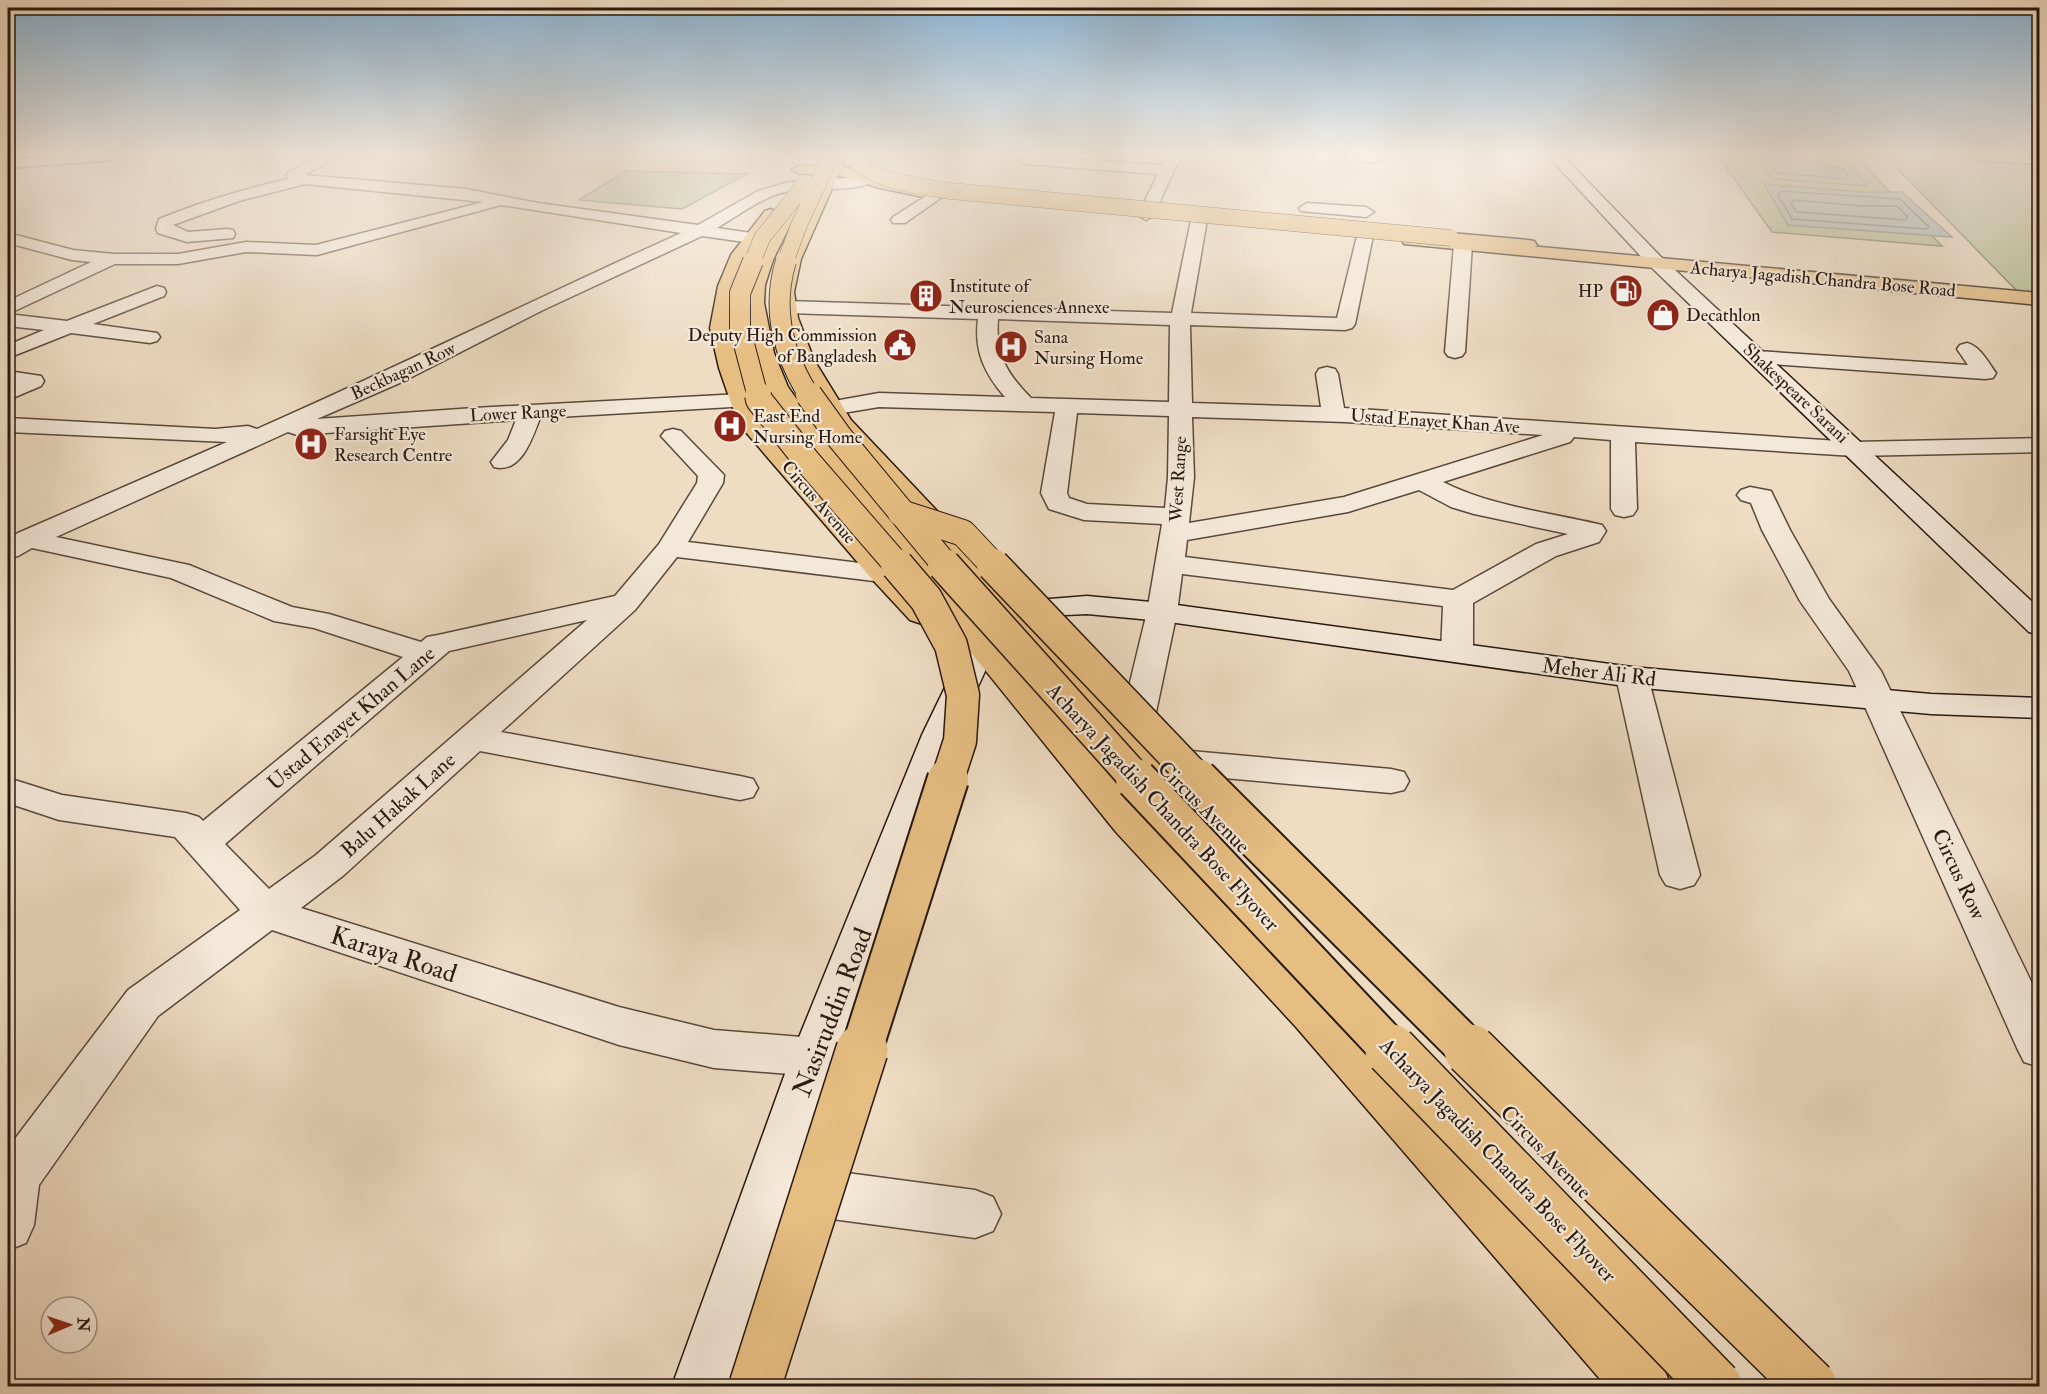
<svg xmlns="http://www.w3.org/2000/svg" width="2047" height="1394" font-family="'IM FELL Double Pica',serif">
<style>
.green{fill:#b3c298;stroke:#6d6d54;stroke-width:1.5}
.water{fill:#9fb9bf;stroke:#6f7979;stroke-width:1.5}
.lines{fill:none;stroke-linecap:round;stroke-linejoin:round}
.shore{stroke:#636868;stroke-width:1.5}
.street-casing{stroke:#59493d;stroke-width:3}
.secondary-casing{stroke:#271810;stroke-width:3}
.primary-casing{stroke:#271810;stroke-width:3}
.highway-casing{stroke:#271810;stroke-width:3}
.street{fill:#f4e8d8;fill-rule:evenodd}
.secondary{fill:#f4e8d8;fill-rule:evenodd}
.primary{fill:#e7be82;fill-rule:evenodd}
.highway{fill:#e7be82;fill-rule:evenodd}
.highway-bridge-far5-casing{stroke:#271810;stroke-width:17;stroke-linecap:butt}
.highway-bridge-far4-casing{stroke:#271810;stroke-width:22;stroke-linecap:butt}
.highway-bridge-far3-casing{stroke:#271810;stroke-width:28;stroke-linecap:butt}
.highway-bridge-far2-casing{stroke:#271810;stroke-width:35;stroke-linecap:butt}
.highway-bridge-far1-casing{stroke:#271810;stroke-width:44;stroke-linecap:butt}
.highway-bridge-casing{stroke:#271810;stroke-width:54;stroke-linecap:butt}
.highway-bridge-far5{stroke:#e7be82;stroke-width:16}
.highway-bridge-far4{stroke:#e7be82;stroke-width:20}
.highway-bridge-far3{stroke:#e7be82;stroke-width:26}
.highway-bridge-far2{stroke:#e7be82;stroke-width:32}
.highway-bridge-far1{stroke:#e7be82;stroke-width:40}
.highway-bridge{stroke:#e7be82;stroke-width:51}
.labels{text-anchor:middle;stroke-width:4.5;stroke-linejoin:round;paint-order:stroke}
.far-street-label{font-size:18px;fill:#271810;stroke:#f4e8d8}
.far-poi-label{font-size:18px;fill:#271810;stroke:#f4e8d8;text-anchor:start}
.street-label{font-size:21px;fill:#271810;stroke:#f4e8d8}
.near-street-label{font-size:26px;fill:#271810;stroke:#f4e8d8}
</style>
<rect width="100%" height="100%" fill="#eedcc3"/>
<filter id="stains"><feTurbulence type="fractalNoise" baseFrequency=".00333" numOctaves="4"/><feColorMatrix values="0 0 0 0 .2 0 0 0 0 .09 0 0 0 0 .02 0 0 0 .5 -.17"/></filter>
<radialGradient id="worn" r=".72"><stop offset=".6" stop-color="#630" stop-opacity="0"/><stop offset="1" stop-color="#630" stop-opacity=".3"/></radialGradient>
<g class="green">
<polygon points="1718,156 1855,156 1942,246 1772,232"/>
<polygon points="1885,156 1930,156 2039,164 2039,294 2018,292"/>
<polygon points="626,171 747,174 682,209 579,200"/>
</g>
<g class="water">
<polygon points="1757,156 1846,162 1868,186 1773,179"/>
<polygon points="1764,184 1862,192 1902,192 1952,237 1788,225"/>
</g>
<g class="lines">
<g class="shore">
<polyline points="1764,156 1777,173 1846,179 1849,177 1843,168 1801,164 1797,156"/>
<polygon points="1781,191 1900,199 1929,227 1926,229 1792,219 1778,195"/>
<polygon points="1794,200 1862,206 1897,206 1908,217 1905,220 1797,212 1791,204"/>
</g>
<defs>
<g id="street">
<path d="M320,156H338L305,175L466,189L538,203L698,225L758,191L789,182L828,180L867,176L874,180C863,192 814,188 797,190C768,192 741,214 717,228L758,234L760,238L758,242L752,243L702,236L543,310L402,382L317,419L474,408L741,394L749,396L752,401L749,406L540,418C532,439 521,474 494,467L491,462L508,440L516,420L297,435L288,432L56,537L189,565L292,607L329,614L421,642L427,637L438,635L615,596L659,544L697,483L698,476L661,436L665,431L673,429L681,431L724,475L723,483L688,542L892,567L896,573L892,579L882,582L677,557L635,610L501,732L740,776L753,779L758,788L753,797L740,800L480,751L344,875L301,908L619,1007L714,1030L814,1038L830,1043L837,1057L830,1071L814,1076L714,1068L619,1045L272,930L158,1016L39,1185L34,1225L26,1243L8,1250V1148L128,990L240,910L175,837L59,820L8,803V778L62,795L186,813L199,817L203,821L403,657L314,628L274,621L171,578L32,548L18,556L8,558V539L18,533L227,442L8,432V418L215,429L248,426L257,429C400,366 539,297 681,233L501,205L317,255L246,252L178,264H115L8,314V301L91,262L72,260L8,243V233L73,250L114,254H178L246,242L316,245L483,202L305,184L239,201L173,225L188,232L227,229L233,230L235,234L233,238L187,242L158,233L156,229L159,219C201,202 244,189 288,179L286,176L288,173ZM587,620L316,855L269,889L225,844L449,651Z"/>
<polygon points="1021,156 1163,165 1170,156 1184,156 1174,170 1154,215 1146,220 1138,215 1158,174 1025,164 1018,160"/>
<path d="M1353,156H1385L1386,158C1379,165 1360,163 1353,156Z"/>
<polygon points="937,189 942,191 945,194 942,197 905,223 893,223 891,220 893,217"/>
<polygon points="1307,203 1366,207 1374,212 1366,217 1301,211 1299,208"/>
<path d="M1199,215L1207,220L1191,313L1337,318L1357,236L1365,231L1373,236L1355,324L1352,328L1345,330L1190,325L1192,403L1321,407L1316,374L1319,369L1327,367L1335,369L1338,374L1344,408L1854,442L2040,438V452L1854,456L1635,442L1637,509L1633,515L1624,517L1615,515L1611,509V440L1574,437L1570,442L1443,482C1493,507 1548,512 1602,525L1606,531L1599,542L1556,556L1473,603V652L1468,659L1457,661L1446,659L1441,652L1443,606L1182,574L1177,612L1151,736L1146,744L1134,747L1122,744L1117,736L1147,612L1162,524L1084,520L1049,509L1041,493L1055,412L879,407L831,415L823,413L820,408L823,403L879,393L1005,397C984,373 974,351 978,319L787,313L780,311L777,307L780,303L787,301L1172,313L1191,220ZM998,319L1170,325L1169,402L1031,398C1007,374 995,354 998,319ZM1077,413L1169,416L1168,477L1165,508L1087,504L1069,498L1067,493ZM1192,417L1345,422L1543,435L1344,497L1189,523L1194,477ZM1419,490L1451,507L1474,514L1568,534L1536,544L1453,590L1185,557L1187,540L1348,512Z"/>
<polygon points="1463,240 1469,241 1472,245 1465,352 1462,356 1455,358 1448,356 1445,352 1454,245 1457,241"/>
<polygon points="157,286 164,288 166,292 164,296 93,324 157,333 160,337 157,341 150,343 71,333 8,358 8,345 44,330 8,326 8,314 67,321"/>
<path d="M1967,343C1980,346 1988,362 1996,373L1993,378L1985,379L1757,363L1750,361L1746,357L1750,353L1757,351L1968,365L1957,349L1960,345Z"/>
<polygon points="8,371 41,376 44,381 41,386 8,400"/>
<polygon points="1750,487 1771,491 1790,530 1829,599 1881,671 2040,1000 2040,1067 2024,1062 2017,1048 1849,671 1800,601 1762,530 1751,503 1741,500 1737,495 1741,490"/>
<polygon points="1632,667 1643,670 1648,677 1700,875 1694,885 1680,889 1666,885 1660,875 1616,677 1621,670"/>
<polygon points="1168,749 1391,769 1404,772 1409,781 1404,790 1391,793 1168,773 1156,769 1150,761 1156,753"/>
<polygon points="817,1169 975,1190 993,1197 1001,1214 993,1231 975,1238 817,1217 799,1210 792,1193 799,1176"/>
</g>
<g id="secondary">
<polygon points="56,156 121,156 114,160 8,168 8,160"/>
<polygon points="1548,156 1563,156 1660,256 2040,609 2040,635 2029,632 1648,264"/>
<polygon points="1970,156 2040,156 2040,164 1977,160"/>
<polygon points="1087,596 1162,603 1632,667 1931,694 2040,698 2040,718 1931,714 1632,687 1162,621 1087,614 1022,617 996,647 956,735 837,1057 728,1386 672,1386 791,1057 922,735 966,644 1002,603"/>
</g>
<g id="primary">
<path d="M830,156H844L841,166L888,181L928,189L931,192L923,197L880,188L838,175L801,259L794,292L798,318L814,360L851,420L1024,603L1185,767L1190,775L1185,783L1172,787L1159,783C1095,715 1033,646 969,577C904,505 779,396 776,295C775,254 812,212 824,174H799L792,170L799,166L827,165Z"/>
<polygon points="798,188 806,193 773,260 765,285 764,303 774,353 788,387 831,447 1142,814 1328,1001 1663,1366 1671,1386 1606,1386 1296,1027 1116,832 813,457 783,414 766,387 754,353 744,303 747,285 755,260 790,193"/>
<polygon points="771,209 779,214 749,256 736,286 730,328 741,368 761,421 892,567 936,610 940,616 936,622 925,625 910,620 872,579 738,423 719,368 710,328 718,286 731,255 765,211"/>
<polygon points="1410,235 2040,293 2040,305 1404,244 1402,240 1404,236"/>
</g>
<polygon id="highway" points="1451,233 1528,240 1534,241 1537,245 1534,249 1528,250 1445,242 1443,238 1445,234"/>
</defs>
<use href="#street" class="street-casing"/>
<use href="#secondary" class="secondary-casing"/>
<use href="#primary" class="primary-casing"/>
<use href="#highway" class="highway-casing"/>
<use href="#street" class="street"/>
<use href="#secondary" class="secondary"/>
<use href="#primary" class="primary"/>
<use href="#highway" class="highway"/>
<defs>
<g id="highway-bridge-far5">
<path d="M849,156C877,182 915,186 951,191L1451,238"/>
<polyline points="752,263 762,238 798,193 803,183"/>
<polyline points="785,263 799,225 831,156"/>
</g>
<g id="highway-bridge-far4">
<polyline points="753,261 740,293 740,329 758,397"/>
<path d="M786,261C771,310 783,355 810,397"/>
</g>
<g id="highway-bridge-far3">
<polyline points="758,395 759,400 807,461 898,566"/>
<polyline points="809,395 840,438 946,566"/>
<polyline points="901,513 963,533 994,566"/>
</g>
<g id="highway-bridge-far2">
<polyline points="897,565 926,599 951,645 963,695 960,741 947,781"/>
<polyline points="944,565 1138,781"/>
<polyline points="993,565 1199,781"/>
</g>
<g id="highway-bridge-far1">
<polyline points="1136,779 1393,1052"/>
<polyline points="1197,779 1471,1052"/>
<polyline points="861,1052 948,779"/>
</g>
<g id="highway-bridge">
<polyline points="1391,1050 1716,1386"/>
<polyline points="1470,1050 1811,1386"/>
<polyline points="755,1386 862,1050"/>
</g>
</defs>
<use href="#highway-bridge-far5" class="highway-bridge-far5-casing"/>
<use href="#highway-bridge-far4" class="highway-bridge-far4-casing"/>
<use href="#highway-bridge-far3" class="highway-bridge-far3-casing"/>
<use href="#highway-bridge-far2" class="highway-bridge-far2-casing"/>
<use href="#highway-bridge-far1" class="highway-bridge-far1-casing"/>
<use href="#highway-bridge" class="highway-bridge-casing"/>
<use href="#highway-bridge-far5" class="highway-bridge-far5"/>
<use href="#highway-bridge-far4" class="highway-bridge-far4"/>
<use href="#highway-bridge-far3" class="highway-bridge-far3"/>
<use href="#highway-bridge-far2" class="highway-bridge-far2"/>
<use href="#highway-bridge-far1" class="highway-bridge-far1"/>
<use href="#highway-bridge" class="highway-bridge"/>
</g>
<linearGradient id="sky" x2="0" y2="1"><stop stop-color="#8bb6d8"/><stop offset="0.44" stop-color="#f7efe4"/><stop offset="1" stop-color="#f7efe4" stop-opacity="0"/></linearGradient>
<rect width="2047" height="351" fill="url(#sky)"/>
<defs>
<symbol id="fuel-disc" viewBox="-11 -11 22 22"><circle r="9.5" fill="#8f2418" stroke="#f4e8d8"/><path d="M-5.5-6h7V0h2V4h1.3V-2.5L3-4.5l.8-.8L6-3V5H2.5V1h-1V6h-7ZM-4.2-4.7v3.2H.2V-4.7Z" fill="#fff"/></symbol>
<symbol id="building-disc" viewBox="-11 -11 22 22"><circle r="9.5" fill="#8f2418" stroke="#f4e8d8"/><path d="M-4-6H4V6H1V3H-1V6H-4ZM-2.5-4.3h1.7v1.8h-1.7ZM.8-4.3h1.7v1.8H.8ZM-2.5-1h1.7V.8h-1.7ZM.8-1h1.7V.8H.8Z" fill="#fff"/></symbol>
<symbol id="shop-disc" viewBox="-11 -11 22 22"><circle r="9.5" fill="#8f2418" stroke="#f4e8d8"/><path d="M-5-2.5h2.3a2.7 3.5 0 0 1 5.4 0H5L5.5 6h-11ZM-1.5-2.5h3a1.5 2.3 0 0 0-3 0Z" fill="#fff"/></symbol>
<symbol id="civic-disc" viewBox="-11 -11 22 22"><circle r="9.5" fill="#8f2418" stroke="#f4e8d8"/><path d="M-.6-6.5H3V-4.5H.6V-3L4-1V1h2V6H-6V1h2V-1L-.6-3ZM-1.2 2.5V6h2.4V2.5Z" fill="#fff"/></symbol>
<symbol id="hospital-disc" viewBox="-11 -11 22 22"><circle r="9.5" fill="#8f2418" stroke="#f4e8d8"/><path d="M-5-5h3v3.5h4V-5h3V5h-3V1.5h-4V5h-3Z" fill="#fff"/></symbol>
</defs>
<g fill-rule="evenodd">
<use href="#fuel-disc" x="1607" y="272" width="38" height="38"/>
<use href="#building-disc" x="907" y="277" width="38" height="38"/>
<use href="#shop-disc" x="1644" y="296" width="38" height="38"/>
<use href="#civic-disc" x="881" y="326" width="38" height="38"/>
<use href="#hospital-disc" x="992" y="328" width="38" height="38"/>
<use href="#hospital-disc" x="711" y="407" width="38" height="38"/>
<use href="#hospital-disc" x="292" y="425" width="38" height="38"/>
</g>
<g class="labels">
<g class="far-street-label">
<text transform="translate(1823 279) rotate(5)" y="6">Acharya Jagadish Chandra Bose Road</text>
<text transform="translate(403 371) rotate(-25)" y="6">Beckbagan Row</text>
<text transform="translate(1796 393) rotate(43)" y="6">Shakespeare Sarani</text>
<text transform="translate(518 413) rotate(-3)" y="6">Lower Range</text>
<text transform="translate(1435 421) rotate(4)" y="6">Ustad Enayet Khan Ave</text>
<text transform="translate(1178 479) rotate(-87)" y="6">West Range</text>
<text transform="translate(819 502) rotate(49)" y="6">Circus Avenue</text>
</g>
<g class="far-poi-label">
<text x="949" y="292">Institute of<tspan x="949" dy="21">Neurosciences Annexe</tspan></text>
<text x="1603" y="297" text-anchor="end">HP</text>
<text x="1686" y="321">Decathlon</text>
<text x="877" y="341" text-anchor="end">Deputy High Commission<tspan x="877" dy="21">of Bangladesh</tspan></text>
<text x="1034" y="343">Sana<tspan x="1034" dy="21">Nursing Home</tspan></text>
<text x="753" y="422">East End<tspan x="753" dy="21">Nursing Home</tspan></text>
<text x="334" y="440">Farsight Eye<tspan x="334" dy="21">Research Centre</tspan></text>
</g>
<g class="street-label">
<text transform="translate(1599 672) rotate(7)" y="7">Meher Ali Rd</text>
<text transform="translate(351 718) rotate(-40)" y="7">Ustad Enayet Khan Lane</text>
<text transform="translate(398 805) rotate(-42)" y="7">Balu Hakak Lane</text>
<text transform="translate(1163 807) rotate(47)" y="7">Acharya Jagadish Chandra Bose Flyover</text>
<text transform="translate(1204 807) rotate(45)" y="7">Circus Avenue</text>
<text transform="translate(1959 874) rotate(65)" y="7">Circus Row</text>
<text transform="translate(1546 1152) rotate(46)" y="7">Circus Avenue</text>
<text transform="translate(1498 1160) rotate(46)" y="7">Acharya Jagadish Chandra Bose Flyover</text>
</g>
<g class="near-street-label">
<text transform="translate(394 954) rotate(18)" y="9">Karaya Road</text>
<text transform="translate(832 1012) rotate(-69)" y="9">Nasiruddin Road</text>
</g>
</g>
<rect width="2047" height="1394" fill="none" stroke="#eedcc3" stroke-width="30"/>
<rect x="9" y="9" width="2029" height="1376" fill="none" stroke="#271810" stroke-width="3"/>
<rect x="15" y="15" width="2017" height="1364" fill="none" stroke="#271810" stroke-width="1.5"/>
<g transform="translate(69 1325) rotate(88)"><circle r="28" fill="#f4e8d8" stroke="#a29588" stroke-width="1.5"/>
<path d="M0-4.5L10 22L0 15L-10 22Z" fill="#8f2418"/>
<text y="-9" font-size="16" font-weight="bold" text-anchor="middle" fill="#271810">N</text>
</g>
<rect width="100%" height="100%" filter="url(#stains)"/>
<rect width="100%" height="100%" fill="url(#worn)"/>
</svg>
